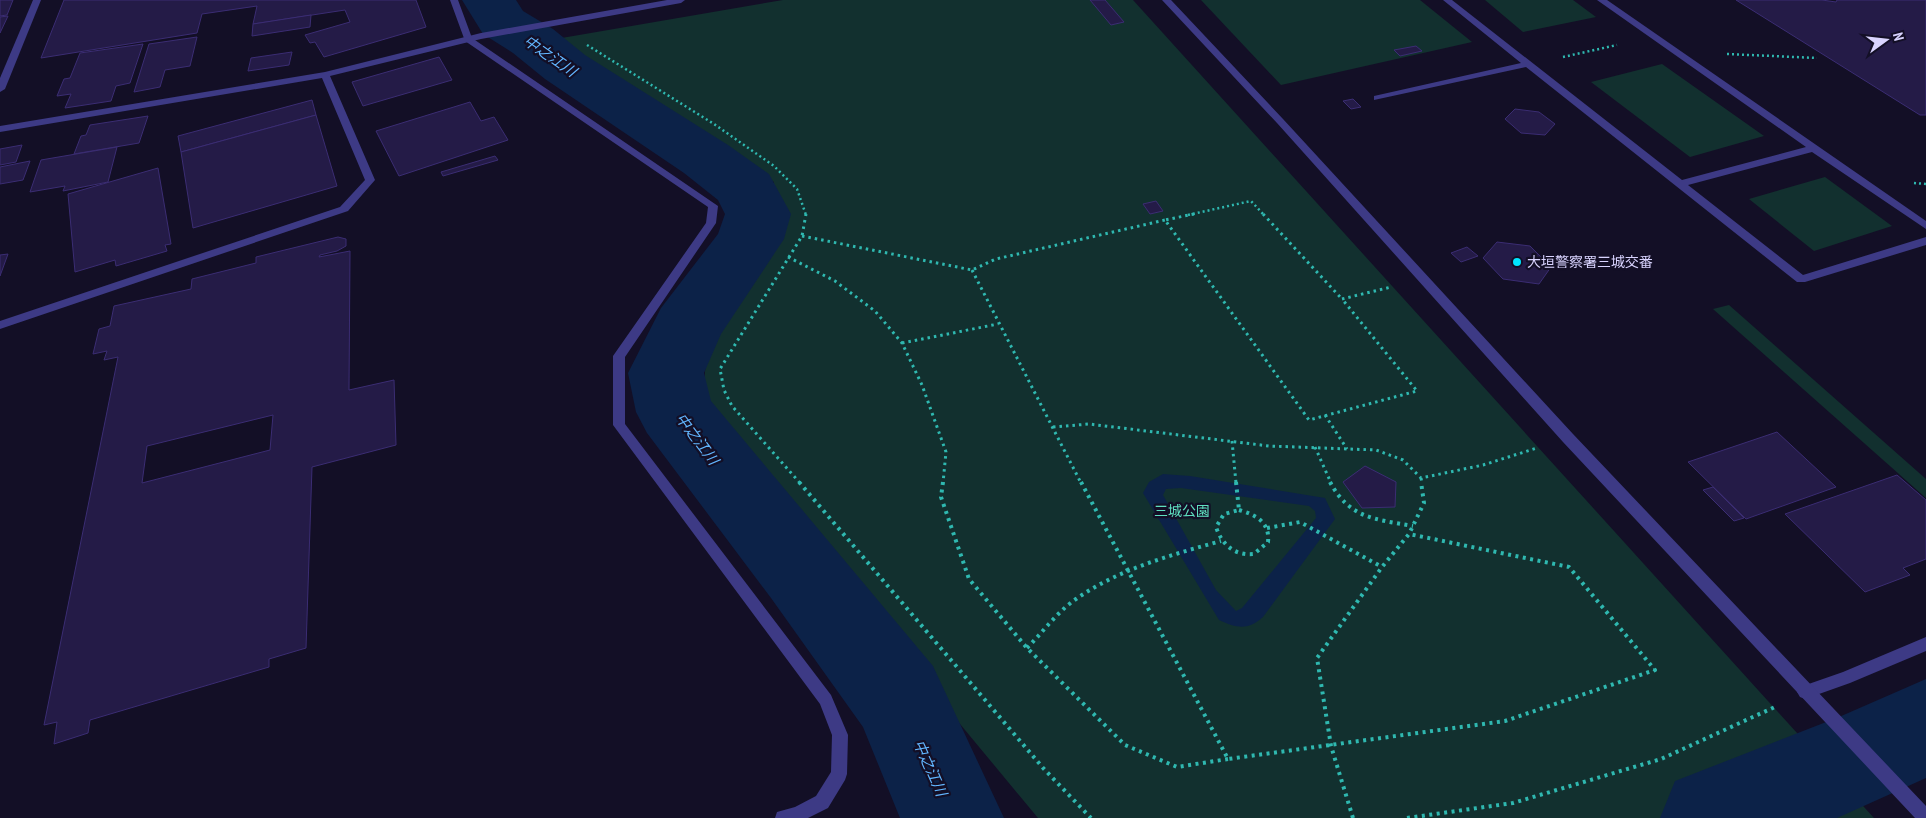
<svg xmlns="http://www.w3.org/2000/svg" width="1926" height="818" font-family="'PT Sans Narrow','Noto Sans JP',sans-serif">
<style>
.green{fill:#12302f}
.water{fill:#0c2248;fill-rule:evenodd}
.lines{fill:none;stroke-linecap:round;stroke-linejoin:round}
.river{fill:#0c2248;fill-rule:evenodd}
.building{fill:#241b47;stroke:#3b2d73;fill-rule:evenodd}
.path-far2{stroke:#2fb8b0;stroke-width:2.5;stroke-dasharray:2 3;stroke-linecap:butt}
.path-far1{stroke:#2fb8b0;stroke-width:3;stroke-dasharray:2.5 4;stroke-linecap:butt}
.path{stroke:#2fb8b0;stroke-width:4;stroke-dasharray:3 4.5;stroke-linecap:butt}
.service{fill:#3d3a85;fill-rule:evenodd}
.minor{fill:#3d3a85;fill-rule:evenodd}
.tertiary{fill:#3d3a85;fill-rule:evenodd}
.poi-dot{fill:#00e5ff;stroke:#130f26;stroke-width:2}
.labels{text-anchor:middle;stroke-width:4.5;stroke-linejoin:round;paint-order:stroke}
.poi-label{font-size:14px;fill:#d9d4ff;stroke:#130f26;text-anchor:start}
.park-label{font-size:14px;fill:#5fe0c0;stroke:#130f26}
.water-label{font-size:15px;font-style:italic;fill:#62b6ff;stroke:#130f26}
</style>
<rect width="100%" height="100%" fill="#130f26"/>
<g class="green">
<polygon points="783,0 1133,0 1874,818 1038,818 702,413 708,331 771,258 774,182 550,40"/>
<polygon points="1201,0 1420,0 1472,42 1281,85"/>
<polygon points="1485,0 1573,0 1596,17 1523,32"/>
<polygon points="1662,64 1764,136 1690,157 1591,82"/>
<polygon points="1825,177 1892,226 1814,251 1749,199"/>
<polygon points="1729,305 1926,479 1926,498 1713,309"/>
<polygon points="1926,688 1926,734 1896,701"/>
</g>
<path class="water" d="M1163,474L1190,476L1325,498L1335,519L1263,617C1247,631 1237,628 1219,620L1143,493L1149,482ZM1166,489L1181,488L1309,506L1315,511L1316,518L1242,608L1236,611L1216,590L1163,495Z"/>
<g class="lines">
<g class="river">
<polygon points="462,0 516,0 523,11 553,29 585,55 728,145 769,174 791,214 784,239 721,334 704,373 711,401 933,666 1004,818 900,818 863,727 771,598 647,433 636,412 628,373 661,308 718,234 725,214 718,200 684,173 545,79 513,53 483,34"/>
<polygon points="1926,679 1926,778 1837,818 1660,818 1675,781 1839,717"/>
</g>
</g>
<g class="building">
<polygon points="0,0 13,0 7,15 0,16"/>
<polygon points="64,0 416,0 426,27 324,57 315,42 310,43 305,35 350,22 345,10 253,24 257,6 202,14 197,33 41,58"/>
<polygon points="1090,0 1105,0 1124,22 1111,25"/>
<polygon points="1736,0 1822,0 1836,2 1837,0 1926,0 1926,115 1920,115"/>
<polygon points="311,15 310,27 252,36 253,24"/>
<polygon points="8,16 0,33 0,17"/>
<polygon points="197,37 190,66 165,70 160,87 134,92 149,44"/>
<polygon points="143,44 130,83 116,86 111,101 65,108 71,94 57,96 64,79 70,78 80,53"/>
<polygon points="1416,46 1422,51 1400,56 1394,50"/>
<polygon points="292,52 289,65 248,71 251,58"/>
<polygon points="439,57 452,80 363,106 352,82"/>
<polygon points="1353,99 1361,107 1351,109 1343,101"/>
<polygon points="312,100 316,115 181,152 178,136"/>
<polygon points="470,102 481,121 494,117 508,140 399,176 376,131"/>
<polygon points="1515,109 1539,112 1555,124 1545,135 1521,133 1505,119"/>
<polygon points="316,115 337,186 193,228 181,152"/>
<polygon points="148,116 139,143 74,154 81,136 86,135 90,125"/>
<polygon points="22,145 16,162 0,165 0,149"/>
<polygon points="117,147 108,182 63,191 65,186 30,192 41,160"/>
<polygon points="495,156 498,160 443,176 441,172"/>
<polygon points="30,161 23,180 0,184 0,167"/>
<polygon points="158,168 171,244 165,245 167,251 116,266 115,260 75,272 68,194"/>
<polygon points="1156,201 1163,211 1150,214 1143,204"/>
<path d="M338,237L346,239V246L337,251L320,255L319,257L350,251L349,390L394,380L396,445L312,467L306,648L269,659V667L90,720L88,733L54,744L57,722L44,725L118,357L104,360L107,351L93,354L99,329L110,326L114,306L191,289L192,279L256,263V257ZM273,415L270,450L142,483L147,446Z"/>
<polygon points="1497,242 1530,246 1551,267 1539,284 1503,279 1483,258"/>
<polygon points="1467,247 1478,256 1461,262 1451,253"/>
<polygon points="8,254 0,276 0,255"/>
<polygon points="1777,432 1836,487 1746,519 1688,462"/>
<polygon points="1365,466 1396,482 1395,507 1362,508 1343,482"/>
<polygon points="1897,475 1926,500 1926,559 1903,568 1910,575 1865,592 1785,514"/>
<polygon points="1713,487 1744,518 1734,521 1703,490"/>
</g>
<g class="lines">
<g class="path-far2">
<polyline points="587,45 714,124 774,166 797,189 806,215"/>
<polyline points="1727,54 1817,58"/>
<polyline points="1563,57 1617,45"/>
<polyline points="1914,183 1926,184"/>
<polyline points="1188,215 1251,201 1264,215"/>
</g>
<g class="path-far1">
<polyline points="1194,214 1165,220 1309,420 1417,391 1342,299"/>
<polyline points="1263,214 1342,299"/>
<polyline points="802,236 972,270 996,259 1165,220"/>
<polyline points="788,257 835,281 875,311 902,343 922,385 946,452 943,483"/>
<polyline points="972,270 1081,483"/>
<polyline points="1342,299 1391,287"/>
<polyline points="902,343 998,324"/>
<polyline points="1325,415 1347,449"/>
<polyline points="1053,427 1089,424 1269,446 1376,450 1403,460 1421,478 1483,465 1537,448"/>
<polyline points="1232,441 1236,483"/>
<polyline points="1315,447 1331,483"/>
<polyline points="1421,478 1422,483"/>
<polyline points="800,483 732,406 724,390 720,369 802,236 806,214"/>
</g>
<g class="path">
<polyline points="799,482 1044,769 1091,818"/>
<polyline points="943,482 941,497 969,579 1027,648 1125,745 1177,767 1228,759"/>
<polyline points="1081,482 1228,759 1505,721 1655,670 1569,567 1409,534"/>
<polyline points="1236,482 1239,510"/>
<path d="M1330,482C1350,519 1375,519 1413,526"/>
<path d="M1239,510C1256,515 1270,522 1268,542L1254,554C1235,556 1222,545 1216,527L1224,514Z"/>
<polyline points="1267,528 1300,522 1382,567"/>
<path d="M1027,648C1043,632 1057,612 1076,599C1119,569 1171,555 1221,541"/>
<polyline points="1353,818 1331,746 1317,658 1382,567 1409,534 1424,503 1421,482"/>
<polyline points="1407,818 1513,803 1661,759 1777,706"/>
</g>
<g class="service">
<polygon points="450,0 458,0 472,38 718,206 716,223 625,357 625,424 831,695 848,735 847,774 845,780 828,808 808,818 775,818 777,812 795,807 816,796 831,772 832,735 820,704 613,425 613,356 706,223 708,207 465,41"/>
<polygon points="1443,0 1452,0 1682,180 1806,147 1597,0 1607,0 1926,221 1926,229 1812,152 1688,185 1803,275 1926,237 1926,245 1805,282 1797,282 1526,67 1374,100 1374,96 1521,63"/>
</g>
<g class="minor">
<polygon points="33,0 41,0 5,89 0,92 0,78"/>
<polygon points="667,0 685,0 681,3 481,39 330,76 375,180 348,211 0,329 0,321 340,207 365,180 322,78 0,132 0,126 325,72 481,33"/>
<polygon points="1926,637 1926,651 1850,683 1805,699 1800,697 1797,692 1800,687 1843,672"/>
</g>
<polygon class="tertiary" points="1162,0 1171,0 1283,119 1573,434 1926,806 1926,818 1915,818 1563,442 1277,123"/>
</g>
<circle class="poi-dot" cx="1517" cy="262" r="5"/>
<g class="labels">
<g class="poi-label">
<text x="1527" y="267">大垣警察署三城交番</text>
</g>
<g class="park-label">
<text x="1182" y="516">三城公園</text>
</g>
<g class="water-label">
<text transform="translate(550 56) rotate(35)" y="5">中之江川</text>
<text transform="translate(697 439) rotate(53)" y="5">中之江川</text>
<text transform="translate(930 768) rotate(66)" y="5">中之江川</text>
</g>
</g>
<g transform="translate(1886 40) rotate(75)" stroke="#130f26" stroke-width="4" paint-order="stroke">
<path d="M0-4L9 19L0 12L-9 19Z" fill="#d9d4ff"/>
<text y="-8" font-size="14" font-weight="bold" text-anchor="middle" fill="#d9d4ff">N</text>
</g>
</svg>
